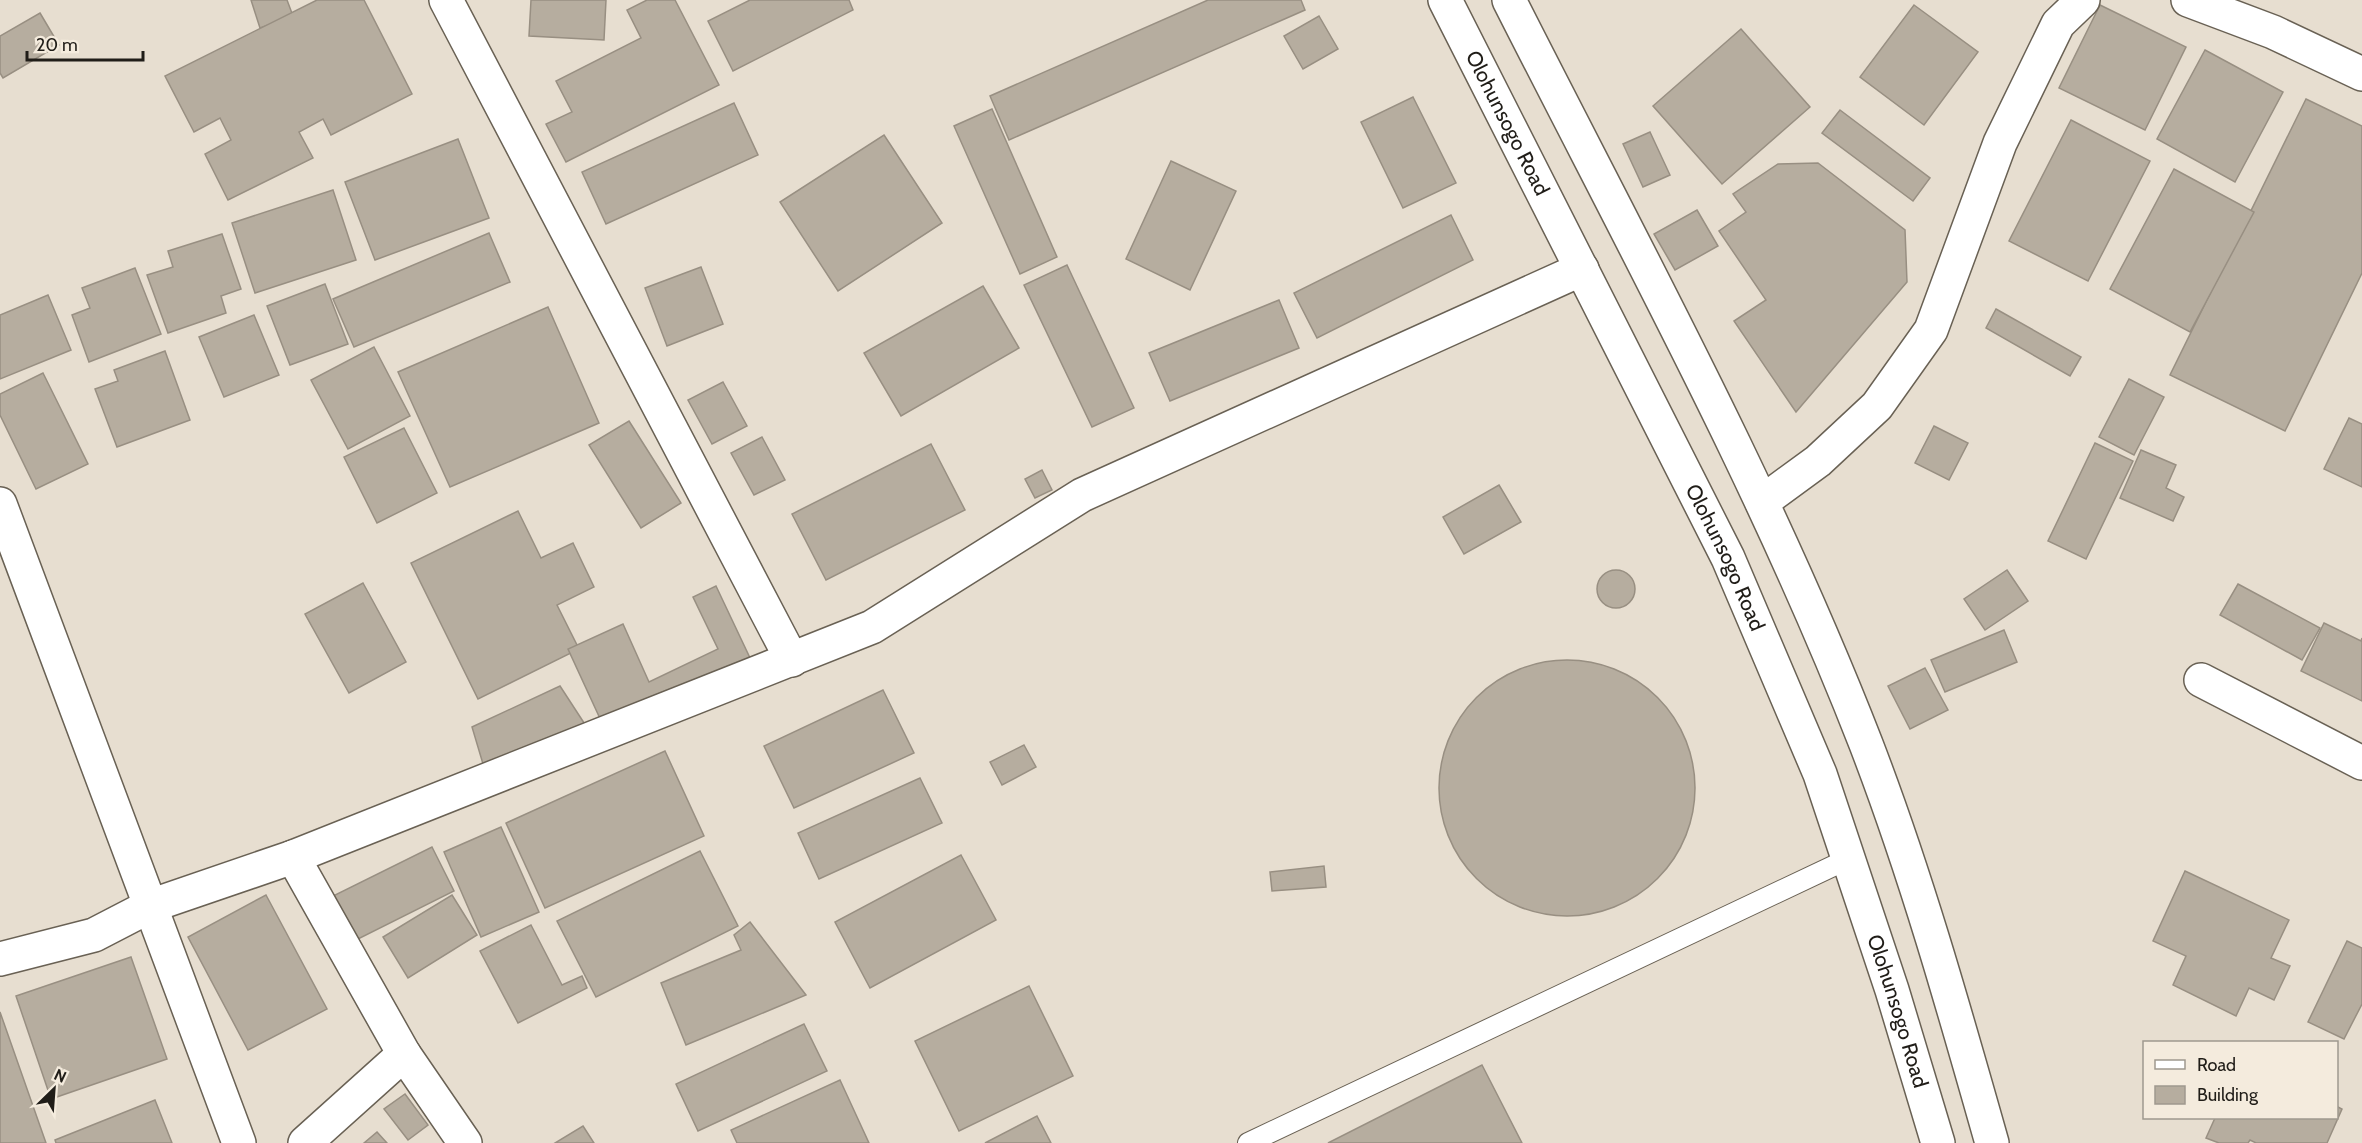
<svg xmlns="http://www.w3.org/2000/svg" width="2362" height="1143" font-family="Cabin,sans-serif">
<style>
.building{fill:#b6ad9f;stroke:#988f82;stroke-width:1.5}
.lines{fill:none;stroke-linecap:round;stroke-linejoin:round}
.service-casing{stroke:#696154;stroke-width:22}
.minor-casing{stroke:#696154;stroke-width:36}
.tertiary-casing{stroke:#696154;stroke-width:36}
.primary-casing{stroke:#696154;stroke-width:36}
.service{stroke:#fff;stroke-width:20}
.minor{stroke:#fff;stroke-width:33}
.tertiary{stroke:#fff;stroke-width:33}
.primary{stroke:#fff;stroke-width:33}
.labels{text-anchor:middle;stroke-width:4.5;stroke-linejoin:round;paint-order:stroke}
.street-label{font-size:21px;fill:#201d18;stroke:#f4ebdd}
</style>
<rect width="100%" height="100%" fill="#e7ded0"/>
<g class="building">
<polygon points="251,0 287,0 293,16 260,28"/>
<polygon points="317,0 364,0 412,94 331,135 323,119 299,132 313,158 228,200 205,154 231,140 220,118 194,132 165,76"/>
<polygon points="531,0 606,0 604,40 529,36"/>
<polygon points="647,0 675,0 719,85 566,162 546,124 572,112 556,81 641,38 627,10"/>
<polygon points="750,0 849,0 853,10 733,71 708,21"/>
<polygon points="1208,0 1301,0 1305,10 1009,140 990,96"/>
<polygon points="1914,5 1978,52 1924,125 1860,77"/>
<polygon points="2100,5 2186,47 2145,130 2059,88"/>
<polygon points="40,13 59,45 3,78 0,73 0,36"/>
<polygon points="1319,16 1338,49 1303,69 1284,36"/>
<polygon points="1741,29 1810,107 1722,184 1653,106"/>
<polygon points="2205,50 2283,92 2235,182 2157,139"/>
<polygon points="1413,97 1456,183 1403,208 1361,122"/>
<polygon points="2306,99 2362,126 2362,273 2285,431 2170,375"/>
<polygon points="734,103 758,155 606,224 582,172"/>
<polygon points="992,109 1057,257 1020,274 954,126"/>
<polygon points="1840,110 1930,178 1913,201 1822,133"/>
<polygon points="2071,120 2150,161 2088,281 2009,241"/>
<polygon points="1650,132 1670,175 1643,187 1623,144"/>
<polygon points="884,135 942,223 838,291 780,202"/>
<polygon points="458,139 489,218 375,260 345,182"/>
<polygon points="1171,161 1236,191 1190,290 1126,259"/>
<polygon points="1818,163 1905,230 1907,282 1796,412 1734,321 1766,300 1719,231 1746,212 1733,194 1778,164"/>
<polygon points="2174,169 2254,212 2190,332 2110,289"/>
<polygon points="333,190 356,260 255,293 232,223"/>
<polygon points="1697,210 1718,246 1675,270 1654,234"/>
<polygon points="1451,215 1473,260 1317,338 1294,293"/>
<polygon points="489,233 510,282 354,347 333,299"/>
<polygon points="222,234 241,289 221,296 226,313 168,333 147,275 173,267 168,251"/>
<polygon points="1067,265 1134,408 1092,427 1024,285"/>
<polygon points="701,267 723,324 667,346 645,288"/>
<polygon points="135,268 161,334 89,362 72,315 90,308 82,288"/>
<polygon points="325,284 348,344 290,365 267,306"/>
<polygon points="983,286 1019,348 901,416 864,353"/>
<polygon points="48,295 71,350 0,379 0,315"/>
<polygon points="1279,300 1299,348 1170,401 1149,353"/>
<polygon points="548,307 599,423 450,487 398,372"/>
<polygon points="1996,309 2081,357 2070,376 1986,328"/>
<polygon points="254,315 279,375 224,397 199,337"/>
<polygon points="374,347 410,416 348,449 311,380"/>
<polygon points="165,351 190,420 117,447 95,389 118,381 114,370"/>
<polygon points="43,373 88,464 36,489 0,415 0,394"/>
<polygon points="2129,379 2164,397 2134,455 2099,437"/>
<polygon points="723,382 747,426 712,444 688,400"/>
<polygon points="2349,418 2362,424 2362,487 2324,469"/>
<polygon points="629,421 681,503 641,528 589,445"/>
<polygon points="1934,426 1968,443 1949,480 1915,463"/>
<polygon points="404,428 437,493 377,523 344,457"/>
<polygon points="762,437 785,480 754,495 731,453"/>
<polygon points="2095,443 2133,461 2086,559 2048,541"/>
<polygon points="931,444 965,510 826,580 792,514"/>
<polygon points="2141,450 2176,465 2166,488 2184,497 2173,521 2120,498"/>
<polygon points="1042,470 1052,490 1035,498 1025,479"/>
<polygon points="1499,485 1521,522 1464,554 1443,517"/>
<polygon points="518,511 541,558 573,543 594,587 557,605 579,649 478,699 411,563"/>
<circle cx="1616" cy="589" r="19"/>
<polygon points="2007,570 2028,601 1985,630 1964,599"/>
<polygon points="363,583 406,662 349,693 305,614"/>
<polygon points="2238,584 2320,628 2302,660 2220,615"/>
<polygon points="716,586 750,658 603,725 568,649 623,624 649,682 718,649 693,597"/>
<polygon points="2324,623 2361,641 2362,638 2362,701 2301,671"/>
<polygon points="2004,630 2017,662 1945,692 1931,660"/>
<circle cx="1567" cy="788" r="128"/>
<polygon points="1925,668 1948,710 1910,729 1888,686"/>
<polygon points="560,686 588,729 486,774 472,727"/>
<polygon points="883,690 914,753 794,808 764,746"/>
<polygon points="1024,745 1036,767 1002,785 990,762"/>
<polygon points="665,751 704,836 545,908 506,823"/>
<polygon points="920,778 942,823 819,879 798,833"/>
<polygon points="501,827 539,912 481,937 444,852"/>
<polygon points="432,847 454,891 356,940 333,896"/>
<polygon points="700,851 738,926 596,997 557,921"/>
<polygon points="961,855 996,920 870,988 835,922"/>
<polygon points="1324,866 1326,887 1272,891 1270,872"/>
<polygon points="2185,871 2289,920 2271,958 2290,966 2274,1000 2249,988 2236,1016 2173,985 2186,956 2153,941"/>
<polygon points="266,895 327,1009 248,1050 188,937"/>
<polygon points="452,895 477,935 408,978 383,937"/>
<polygon points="750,922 806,995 686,1045 661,983 741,950 734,935"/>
<polygon points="531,925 562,985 582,976 587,988 518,1023 480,951"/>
<polygon points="2347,941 2362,948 2362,1004 2344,1039 2308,1022"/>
<polygon points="131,957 167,1059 51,1099 16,996"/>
<polygon points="1029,986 1073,1076 959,1131 915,1041"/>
<polygon points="0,1012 46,1143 0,1143"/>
<polygon points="804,1024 827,1071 698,1131 676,1084"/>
<polygon points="1482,1065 1522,1143 1328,1143"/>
<polygon points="840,1080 869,1143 737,1143 731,1130"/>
<polygon points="405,1094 428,1125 408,1140 384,1109"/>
<polygon points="155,1100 172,1143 56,1143 55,1140"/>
<polygon points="2336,1106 2342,1109 2327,1143 2256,1143 2250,1140 2248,1143 2219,1143 2206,1138 2215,1118 2336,1118"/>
<polygon points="1037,1116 1051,1143 985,1143"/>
<polygon points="583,1126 594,1143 555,1143"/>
<polygon points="377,1132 387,1143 364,1143"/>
</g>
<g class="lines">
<defs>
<polyline id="service" points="1248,1143 1848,859"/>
<g id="minor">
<polyline points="446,0 792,660"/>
<polyline points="1762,502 1818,461 1877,406 1931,330 2000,143 2058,24 2083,0"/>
<polyline points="0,504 239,1143"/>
<polyline points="2201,680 2362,763"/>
<polyline points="293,857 404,1054 465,1143"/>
<polyline points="0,959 94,935 150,906 293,857 872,627 1082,495 1582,269"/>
<polyline points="305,1143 404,1054"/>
</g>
<polyline id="tertiary" points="2188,0 2273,32 2362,74"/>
<g id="primary">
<path id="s1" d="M1445,0L1728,558L1820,774L1892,990L1938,1143"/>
<path d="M1509,0C1633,245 1766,487 1866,744C1916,874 1954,1009 1992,1143"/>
</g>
</defs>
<use href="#service" class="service-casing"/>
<use href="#minor" class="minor-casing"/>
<use href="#tertiary" class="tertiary-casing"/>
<use href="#primary" class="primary-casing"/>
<use href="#service" class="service"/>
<use href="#minor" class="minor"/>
<use href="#tertiary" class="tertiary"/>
<use href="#primary" class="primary"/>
</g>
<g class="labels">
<g class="street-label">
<text dy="7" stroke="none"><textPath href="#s1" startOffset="138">Olohunsogo Road</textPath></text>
<text dy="7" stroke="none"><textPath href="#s1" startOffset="624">Olohunsogo Road</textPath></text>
<text dy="7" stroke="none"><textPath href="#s1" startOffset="1110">Olohunsogo Road</textPath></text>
</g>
</g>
<rect x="2143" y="1041" width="195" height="78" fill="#f4ebdd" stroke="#9f998e" stroke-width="1.5"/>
<rect x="2155" y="1060" width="30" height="9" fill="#ffffff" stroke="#9f998e" stroke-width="1.5"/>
<text x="2197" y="1071" font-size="18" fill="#201d18">Road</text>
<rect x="2155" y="1086" width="30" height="18" fill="#b6ad9f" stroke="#9f998e" stroke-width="1.5"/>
<text x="2197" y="1101" font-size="18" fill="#201d18">Building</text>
<g transform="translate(54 1089) rotate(25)" stroke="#f4ebdd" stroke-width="4.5" paint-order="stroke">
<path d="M0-4.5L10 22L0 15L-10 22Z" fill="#201d18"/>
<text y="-9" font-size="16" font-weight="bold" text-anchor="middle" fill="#201d18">N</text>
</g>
<path d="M27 51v9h116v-9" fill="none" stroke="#201d18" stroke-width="3"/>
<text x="36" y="51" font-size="18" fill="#201d18" stroke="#f4ebdd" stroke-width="4.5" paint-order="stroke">20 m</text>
</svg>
